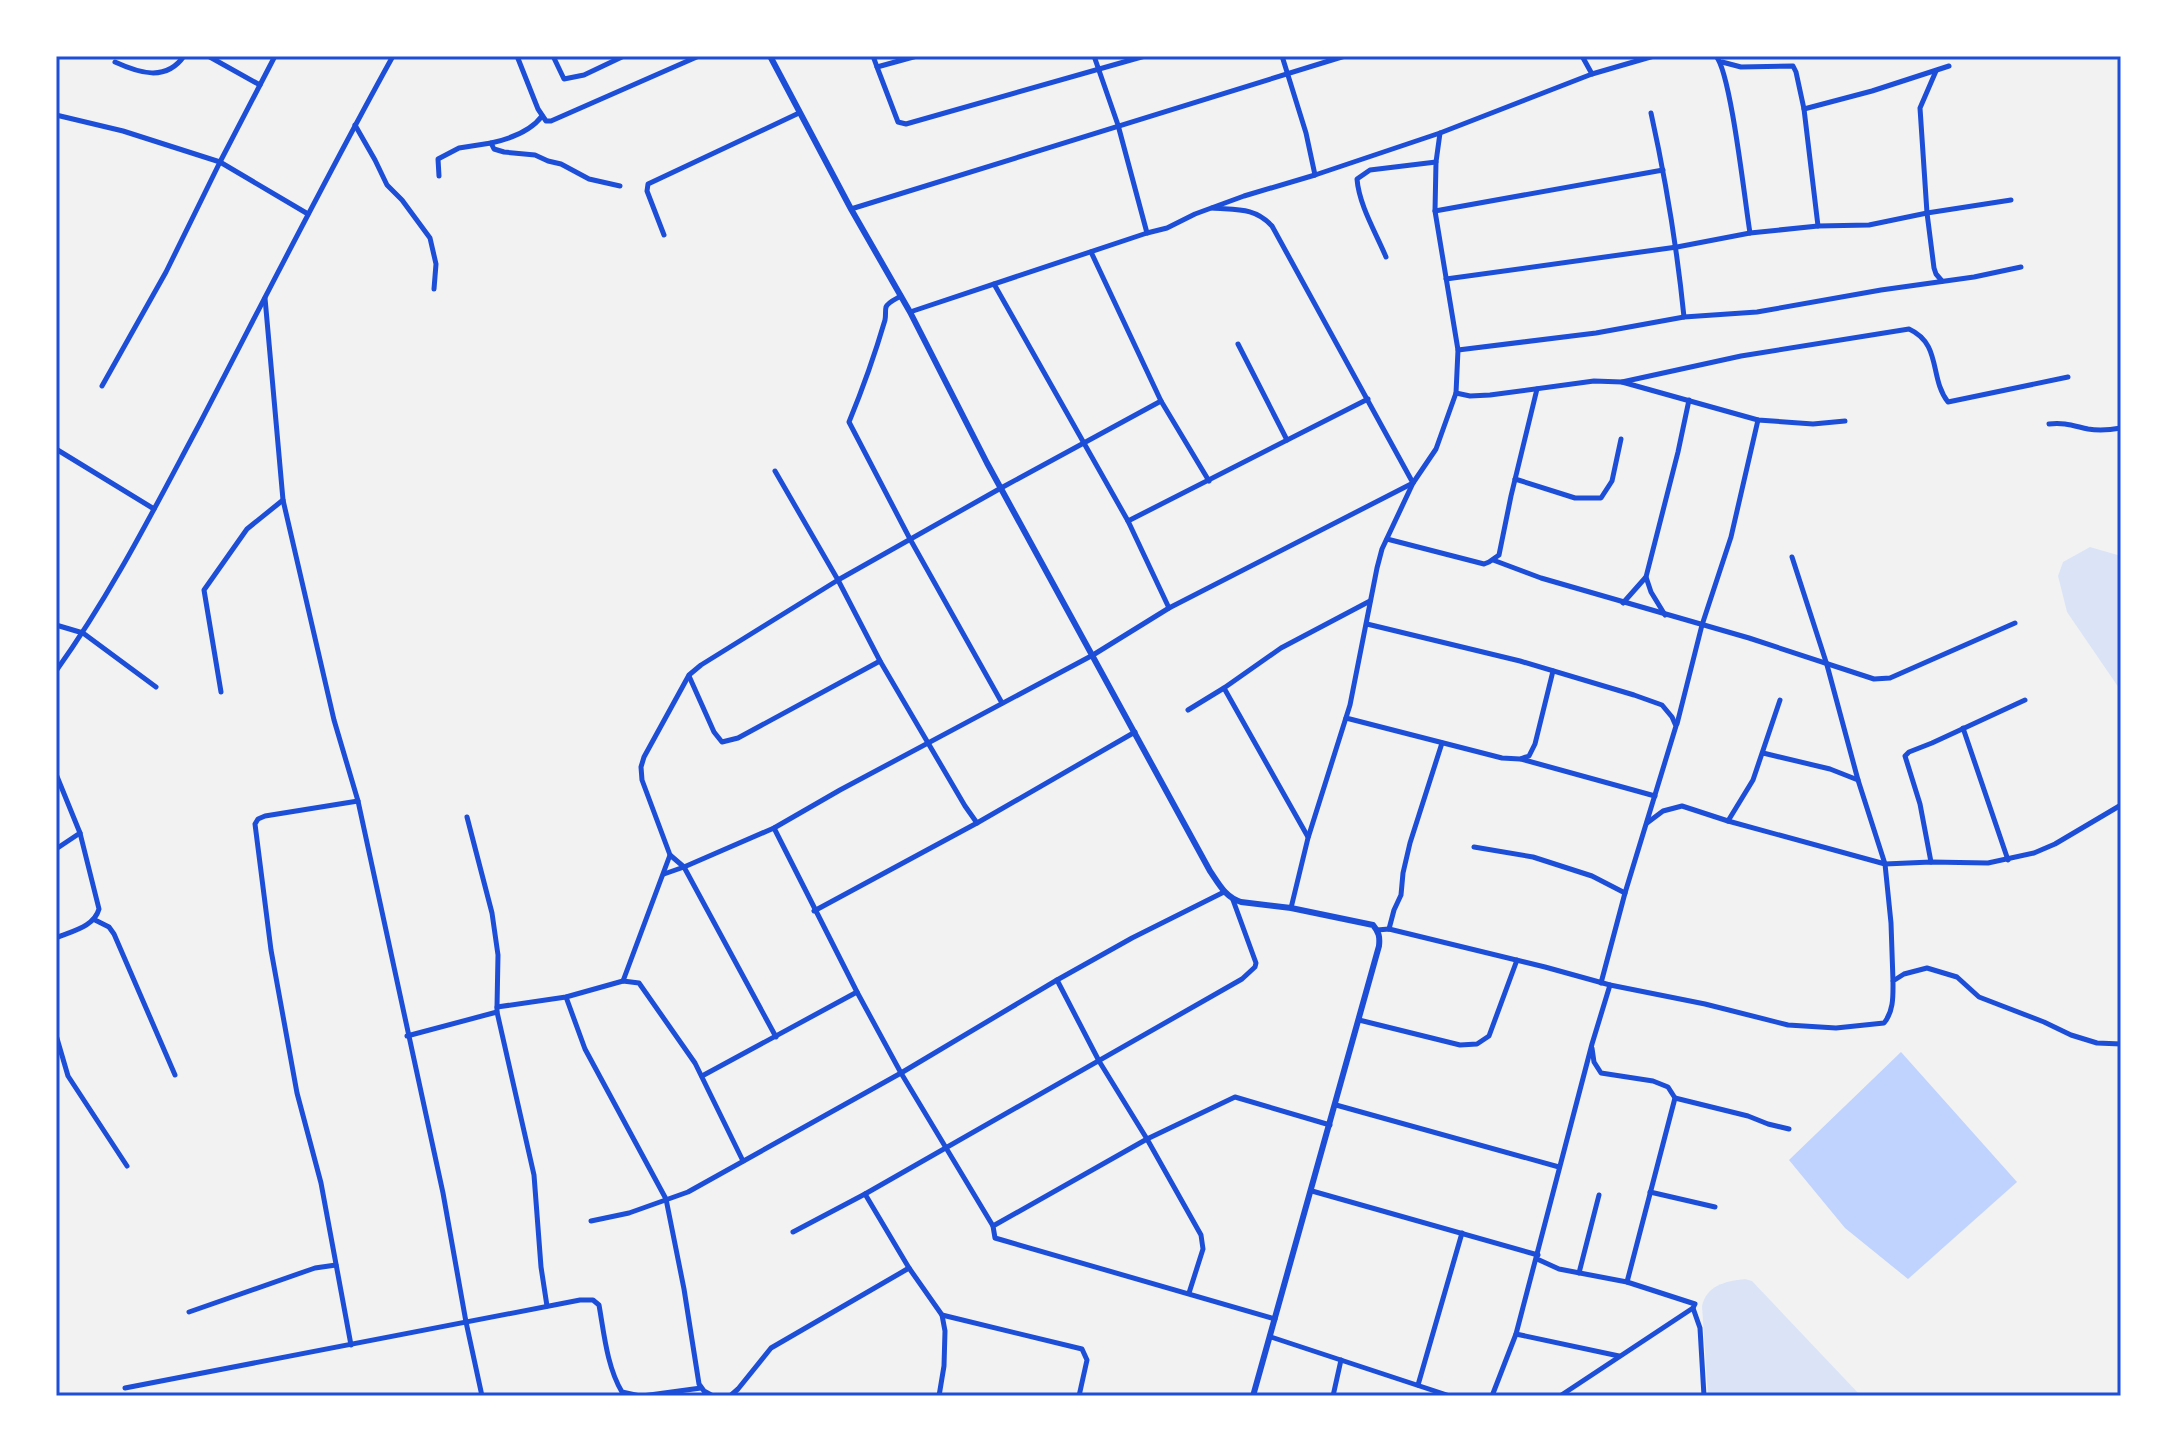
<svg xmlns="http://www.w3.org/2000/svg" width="2177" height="1452" font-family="'Work Sans',sans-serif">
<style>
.green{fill:#dbe4f7}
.water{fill:#bfd3fe}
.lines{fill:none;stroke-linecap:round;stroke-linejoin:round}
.minor{stroke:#1d4ed8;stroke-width:5}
.tertiary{stroke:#1d4ed8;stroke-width:6}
.neatline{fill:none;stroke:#1d4ed8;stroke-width:3}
</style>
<rect width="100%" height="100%" fill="#f2f2f2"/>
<g class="green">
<polygon points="2090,547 2121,556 2121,691 2067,612 2058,576 2063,562"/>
<path d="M1745,1279L1752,1281L1861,1396H1708L1702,1306C1706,1286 1725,1281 1745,1279Z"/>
</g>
<polygon class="water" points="1901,1052 2017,1182 1908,1279 1845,1228 1789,1160"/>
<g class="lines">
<g class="minor">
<polyline points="208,56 260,85"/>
<polyline points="517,56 538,109 546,121 551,121 699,56"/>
<polyline points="553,56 564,79 584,75 624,56"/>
<polyline points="873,56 877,67 917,56"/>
<polyline points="1094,56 1118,125 1147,233"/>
<polyline points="1282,56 1306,133 1315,175"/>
<polyline points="1582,56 1592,74"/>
<path d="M1716,56C1731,73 1745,203 1750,233"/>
<path d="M115,62C139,73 166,82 184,56"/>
<polyline points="1722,62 1741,67 1793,66 1796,72 1804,109 1818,226"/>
<polyline points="877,67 898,122 906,124 1145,56"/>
<polyline points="1936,71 1920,108 1927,213 1934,268 1936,274 1942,281"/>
<polyline points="1804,109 1872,91 1949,66"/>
<path d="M1651,113C1666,181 1677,248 1684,317"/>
<polyline points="56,115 123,131 220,162 308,214"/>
<path d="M542,116C531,131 509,139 491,143L494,149L504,152L535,155L548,161L561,164L589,179L620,186"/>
<polyline points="355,125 375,160 387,185 402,200 430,238 436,264 434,289"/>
<polyline points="439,176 438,159 459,148 491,143"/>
<polyline points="851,209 1345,56"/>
<polyline points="1435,211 1663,170"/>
<polyline points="664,235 647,191 648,184 799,113"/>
<polyline points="1091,252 1161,401 1209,481"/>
<path d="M1386,257C1376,233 1359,205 1357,179L1370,170L1436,162"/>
<polyline points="1446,279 1677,247 1750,233 1818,226 1869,225 1927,213 2011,200"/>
<polyline points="994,284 1128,521 1169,608"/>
<path d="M901,296C896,299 888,302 886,307C885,311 886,315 885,320C875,354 863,388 849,422L910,539L1002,703"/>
<polyline points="265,298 283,500 334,720 358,801 443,1193 466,1322 482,1396"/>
<polyline points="910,312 1147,233 1167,228 1195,214 1244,196 1315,175 1440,133 1592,74 1654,56"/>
<polyline points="1238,344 1287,440"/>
<polyline points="1458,350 1596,333 1684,317 1757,312 1881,290 1974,277 2021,267"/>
<path d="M1622,382L1741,356L1909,329C1942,344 1929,378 1948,402L2068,377"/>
<polyline points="102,386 166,272 220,162 275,56"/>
<polyline points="1456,393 1470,396 1490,395 1594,381 1622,382 1758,420 1813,424 1845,421"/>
<path d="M2049,424C2064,422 2074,426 2088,429C2099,431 2110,430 2121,428"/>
<polyline points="56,449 154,509"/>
<polyline points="775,471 838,580 880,661 965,806 977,823 1135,732"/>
<polyline points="1515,479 1575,498 1601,498 1612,481 1621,439"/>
<polyline points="1128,521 1368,399"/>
<polyline points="1387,539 1484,564 1489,562 1499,555 1511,496 1537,389"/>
<polyline points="1792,557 1827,665 1858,780 1885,864 1891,923 1893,981"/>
<polyline points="1493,560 1541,578 1749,638 1874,679 1890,678 2015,623"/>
<polyline points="1646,577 1651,592 1665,615"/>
<polyline points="1623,603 1646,577 1678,452 1689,400"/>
<polyline points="1367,624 1520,661 1634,695 1662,705 1672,717 1676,726 1625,893 1601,983"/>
<polyline points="56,625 83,633 156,687"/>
<path d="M56,671C112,593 155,507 200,423C264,300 326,177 393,56"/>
<polyline points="689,676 714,732 722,742 738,738 880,661"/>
<polyline points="1224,688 1308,837"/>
<polyline points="221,692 204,590 247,529 283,500"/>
<polyline points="1188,710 1224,688 1281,648 1370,601"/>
<polyline points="1346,718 1502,758 1520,759 1529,756 1535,744 1553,671"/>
<polyline points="1677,724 1702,625 1731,537 1758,420"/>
<polyline points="1963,728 2008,860"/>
<polyline points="1763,753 1830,769 1858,780"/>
<polyline points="1521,759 1655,796"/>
<path d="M56,774L80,833L99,909C94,927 72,931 56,938"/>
<polyline points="467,817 492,913 498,955 497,1007"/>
<polyline points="1728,821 1753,780 1780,700"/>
<polyline points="1647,823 1663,811 1682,806 1728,821 1885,864 1931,862 1988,863 2034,853 2055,844 2121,805"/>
<polyline points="774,828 857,992 901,1073 993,1226"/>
<polyline points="1474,847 1533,857 1592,876 1625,893"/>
<polyline points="56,849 80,833"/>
<polyline points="1931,862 1920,804 1905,756 1909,752 1932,743 2025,700"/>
<path d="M664,874L684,867L774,828L840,790L1093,655L1169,608L1413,483L1272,226C1255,207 1236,210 1212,208"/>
<polyline points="1291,908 1308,838 1350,705 1377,568 1382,549 1413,483 1436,449 1456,393 1458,350 1435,211 1436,162 1440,133"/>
<polyline points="814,911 977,823"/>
<polyline points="95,920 109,927 114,934 175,1075"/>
<polyline points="1389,929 1394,910 1401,895 1403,873 1410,843 1442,743"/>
<path d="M1377,930L1389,929L1545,967L1610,985L1705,1004L1788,1025L1836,1028L1884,1023C1894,1011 1893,995 1893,981L1904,974L1927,968L1957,977L1979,997L2044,1022L2071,1035L2097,1043L2121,1044"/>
<polyline points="1057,980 1099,1061 1147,1139 1201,1235 1203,1249 1189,1293"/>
<polyline points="623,981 670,855"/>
<polyline points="566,997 585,1049 666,1199 684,1289 699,1384 704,1391 713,1396"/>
<polyline points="497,1012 534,1175 541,1267 547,1306"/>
<polyline points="1359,1020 1460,1045 1477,1044 1489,1036 1517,960"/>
<polyline points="56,1035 68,1076 127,1166"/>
<polyline points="407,1036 497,1012 497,1007 566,997 623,981 639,983 695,1063 743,1161"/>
<polyline points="776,1037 684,867 670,855 642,780 641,767 644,757 689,675 701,665 838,580 1001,488 1161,401"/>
<polyline points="1592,1048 1594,1062 1601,1073 1653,1081 1668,1087 1675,1098 1627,1282"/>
<polyline points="702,1076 857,992"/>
<polyline points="1675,1098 1748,1116 1768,1124 1789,1129"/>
<polyline points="1336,1105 1559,1167"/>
<polyline points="1312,1191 1538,1255"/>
<polyline points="1650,1192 1715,1207"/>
<polyline points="865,1194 909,1268 942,1315 945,1331 944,1366 939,1396"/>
<polyline points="591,1221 629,1213 688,1192 901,1073 1057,980 1132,938 1224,892"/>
<polyline points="793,1232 865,1194 1242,979 1255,967 1256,963 1233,900"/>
<polyline points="1537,1259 1559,1269 1627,1282 1695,1304 1693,1308 1700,1328 1704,1396"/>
<polyline points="1579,1273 1599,1195"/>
<polyline points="189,1312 315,1268 336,1265"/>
<polyline points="942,1315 1082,1349 1087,1360 1079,1396"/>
<polyline points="1275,1319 1002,1240 995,1238 993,1226 1147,1139 1235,1097 1330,1125"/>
<polyline points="1516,1334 1619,1356"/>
<polyline points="1271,1337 1450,1396"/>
<polyline points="351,1345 321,1183 297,1093 271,950 255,824 258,819 265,816 358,801"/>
<polyline points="1418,1385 1462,1233"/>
<path d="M125,1388L580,1300H593L599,1305C604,1333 607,1367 622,1392L640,1396"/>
<polyline points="642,1396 701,1388"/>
<polyline points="730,1396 738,1389 771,1348 909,1268"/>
<polyline points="1333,1396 1341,1360"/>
<polyline points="1492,1396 1516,1334 1592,1044 1610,985"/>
<polyline points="1560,1396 1693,1308"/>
</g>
<path class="tertiary" d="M770,56L851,209L910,312L987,463L1210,871C1219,884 1225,897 1241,902L1291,908L1373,925C1379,932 1380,937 1379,946L1253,1396"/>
</g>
<rect width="2177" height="1452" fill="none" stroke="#ffffff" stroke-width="116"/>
<rect x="58" y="58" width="2061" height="1336" class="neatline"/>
</svg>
